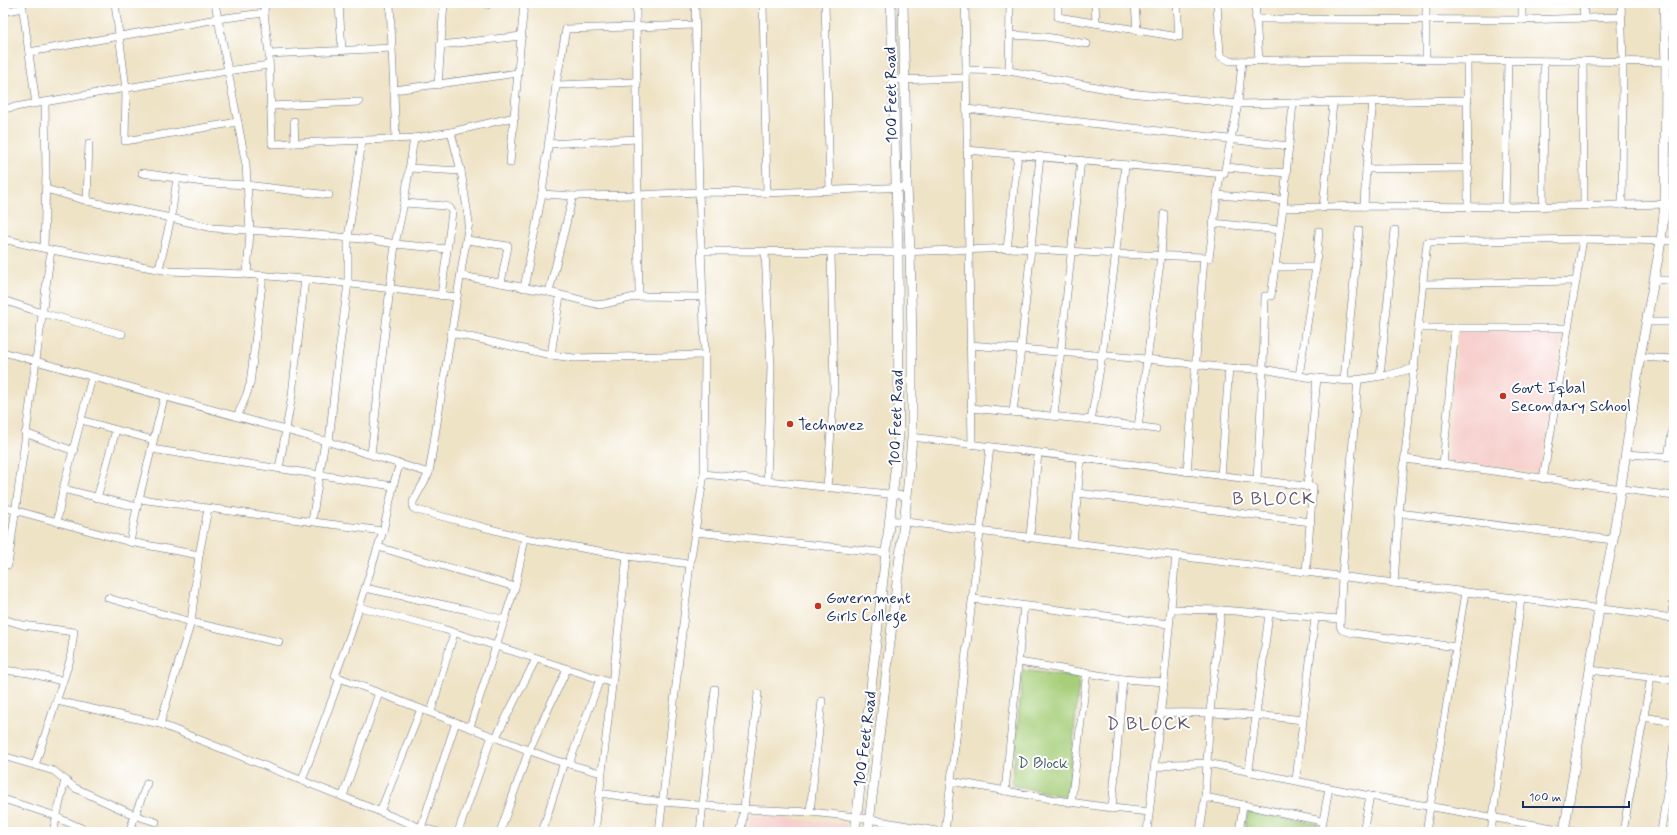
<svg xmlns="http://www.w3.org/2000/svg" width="1677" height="835" font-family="Mynerve,sans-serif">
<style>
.built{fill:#f7d0ce}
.green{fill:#a7cf7a;stroke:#617f6c}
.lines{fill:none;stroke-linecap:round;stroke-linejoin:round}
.minor-casing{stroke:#656e82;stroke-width:8}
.major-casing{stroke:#656e82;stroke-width:10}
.minor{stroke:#fff;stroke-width:7}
.major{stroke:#fff;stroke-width:9}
.poi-dot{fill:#c8321e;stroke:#fff;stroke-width:1.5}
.labels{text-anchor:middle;stroke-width:4;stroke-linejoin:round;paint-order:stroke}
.street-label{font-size:16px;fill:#1b2f5e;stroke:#fff}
.poi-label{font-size:16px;fill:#1b2f5e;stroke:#fff;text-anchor:start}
.park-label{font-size:16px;fill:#455f66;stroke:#fff}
.quarter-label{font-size:18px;letter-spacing:1px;fill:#60536b;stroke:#fff}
</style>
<rect width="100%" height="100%" fill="#fff"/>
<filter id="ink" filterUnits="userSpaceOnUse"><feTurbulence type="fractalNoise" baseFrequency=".025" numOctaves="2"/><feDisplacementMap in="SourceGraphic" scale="8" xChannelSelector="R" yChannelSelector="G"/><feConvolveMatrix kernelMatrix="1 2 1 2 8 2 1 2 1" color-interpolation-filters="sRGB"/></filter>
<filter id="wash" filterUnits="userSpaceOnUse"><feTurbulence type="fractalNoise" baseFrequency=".012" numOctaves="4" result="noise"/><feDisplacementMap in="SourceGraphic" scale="16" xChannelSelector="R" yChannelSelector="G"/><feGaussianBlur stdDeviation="0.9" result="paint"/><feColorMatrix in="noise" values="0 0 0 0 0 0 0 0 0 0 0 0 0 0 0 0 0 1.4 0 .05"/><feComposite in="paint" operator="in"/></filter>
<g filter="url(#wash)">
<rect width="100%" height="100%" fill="#efe3c6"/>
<g class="built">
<polygon points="1458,331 1563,332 1540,473 1447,461"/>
<polygon points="751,816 846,824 846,832 748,832"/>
</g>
<g class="green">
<polygon points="1023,670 1079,678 1068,797 1012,785"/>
<polygon points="1248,812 1318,824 1317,832 1244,832"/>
</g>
</g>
<g filter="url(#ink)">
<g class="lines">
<defs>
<g id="minor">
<polyline points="22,3 36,104"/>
<polyline points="115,3 126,89 125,141 238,122"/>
<polyline points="215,3 246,165 250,231 247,275"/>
<polyline points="265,3 264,13 269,54 272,144 414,138 451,132 515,117"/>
<polyline points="339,3 342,51"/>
<polyline points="390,3 396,139"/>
<polyline points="636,3 639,296"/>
<polyline points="763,3 767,193"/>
<polyline points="825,3 830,190"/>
<polyline points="965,3 972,445"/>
<polyline points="1058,3 1058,17 1179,37 1177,3"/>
<polyline points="1095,3 1096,23"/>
<polyline points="1135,3 1137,31"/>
<polyline points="1217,3 1220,56 1230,61 1342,59 1674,62"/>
<polyline points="1255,3 1259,61"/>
<polyline points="1426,3 1426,60"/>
<polyline points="1522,3 1522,20"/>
<polyline points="1583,3 1584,19"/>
<polyline points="1621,3 1623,61 1622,205"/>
<polyline points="487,5 488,3"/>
<polyline points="3,12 23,8"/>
<polyline points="1255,19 1522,20 1621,17"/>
<polyline points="1664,24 1674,24"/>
<polyline points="1009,35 1046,37 1087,44"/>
<polyline points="440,45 522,36"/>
<polyline points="29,52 217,19 264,13"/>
<polyline points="269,54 392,48"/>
<polyline points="1467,60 1468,207"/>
<polyline points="1583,61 1584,205"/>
<polyline points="966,70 1009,71 1129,93 1238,104 1468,100"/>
<polyline points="1009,71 1010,3"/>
<polyline points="894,80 966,78"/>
<polyline points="438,85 444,3"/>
<polyline points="556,85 637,82"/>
<polyline points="394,90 518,73"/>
<polyline points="270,106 359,102"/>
<polyline points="3,109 227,71 269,65"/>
<polyline points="967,109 1289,146"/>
<polyline points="294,121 295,143"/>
<polyline points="451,132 461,171 469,222 429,473 413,502 413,508 417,510 525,538 627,556 690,564"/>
<polyline points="548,144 637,139"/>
<polyline points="967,150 1224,174 1238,104 1242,61"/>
<polyline points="510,163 524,3"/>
<polyline points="1226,167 1286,173"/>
<polyline points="409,168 461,171"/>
<polyline points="1366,169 1469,168"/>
<polyline points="142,173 209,183 247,185 329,195"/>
<polyline points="46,189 87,201 171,218 213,228 293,233 374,240 395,244 447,249"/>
<polyline points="542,194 573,196 638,195 699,192 767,193 907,187"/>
<polyline points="1217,195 1283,200"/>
<polyline points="87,201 89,143"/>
<polyline points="404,203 446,206 450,208 452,212 441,296"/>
<polyline points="1364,206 1366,169 1373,102"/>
<polyline points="1505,207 1508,60"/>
<polyline points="1543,207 1544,61"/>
<polyline points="1283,208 1364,206 1505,207 1674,204"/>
<polyline points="1323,208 1333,103"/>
<polyline points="1213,223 1280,230"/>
<polyline points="3,239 51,250 169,271 245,274 336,282 456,297"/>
<polyline points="467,240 508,246 501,283"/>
<polyline points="44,248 46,174 45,103"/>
<polyline points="1007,249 1018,154"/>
<polyline points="702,251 898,252 1016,248 1117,254 1204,257"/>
<polyline points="765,252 771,367 767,481"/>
<polyline points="1275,267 1316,267 1299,376"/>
<polyline points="1316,267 1319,231"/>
<polyline points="159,269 171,218 177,178"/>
<polyline points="462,276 549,292 600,305 639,296 703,297"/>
<polyline points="1654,280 1674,280"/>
<polyline points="1422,284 1576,281"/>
<polyline points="524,288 542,194 556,85 566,29 696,25"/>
<polyline points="549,292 573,196"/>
<polyline points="3,300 42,313 122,334"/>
<polyline points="1647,322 1674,322"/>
<polyline points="1418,328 1568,328"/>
<polyline points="452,333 551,355 574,358 705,355"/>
<polyline points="970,345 1146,359 1229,368 1263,369 1306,377 1349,381 1388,375 1415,368"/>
<polyline points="3,352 329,442 429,473"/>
<polyline points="551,355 560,296"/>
<polyline points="1640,357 1674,359"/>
<polyline points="1380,376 1395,230"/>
<polyline points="1358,379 1342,576 1340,626 1342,630 1353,633 1456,647"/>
<polyline points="1344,380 1359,230"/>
<polyline points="971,408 1091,420 1156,429"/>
<polyline points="1013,412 1021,349 1040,156"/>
<polyline points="1054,416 1081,160"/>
<polyline points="237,417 246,396 250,384 263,276"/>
<polyline points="81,420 153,440"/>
<path d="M1091,420C1107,335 1117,250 1125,165"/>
<polyline points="1138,427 1161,256 1164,214"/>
<polyline points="25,433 74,451"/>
<polyline points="912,437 1313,487 1306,572"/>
<polyline points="329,442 336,375 348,283 348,238 362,141"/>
<polyline points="151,449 393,486"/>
<polyline points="371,454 395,244 404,203 414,138"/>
<polyline points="1625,454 1674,457"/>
<polyline points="1668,457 1674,419"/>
<polyline points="1405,459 1674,496"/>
<polyline points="1443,465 1455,328"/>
<polyline points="279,469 292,395 305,279"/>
<polyline points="1187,472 1204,257 1209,258 1220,174"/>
<polyline points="704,474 907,496"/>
<polyline points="1221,476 1229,368"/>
<polyline points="1543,479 1583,239"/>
<polyline points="1257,480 1263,369 1265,296 1271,296 1283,208 1293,103"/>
<polyline points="1307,487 1317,378"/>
<polyline points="827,488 834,388 831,252"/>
<polyline points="63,489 137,507"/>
<polyline points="1078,493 1311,522"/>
<polyline points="97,498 116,430"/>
<polyline points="139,499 383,531 351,633 335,676 340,678 302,780"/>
<polyline points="3,507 130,542 199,555"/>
<polyline points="1399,513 1613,540"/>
<polyline points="890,520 1674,618"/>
<polyline points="312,521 325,441"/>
<polyline points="57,522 63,489 92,377"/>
<polyline points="383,531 395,479 400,463"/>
<polyline points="696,532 887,553"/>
<polyline points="1030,537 1038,453"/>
<polyline points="130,542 137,507 164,398"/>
<polyline points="1073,542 1081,458"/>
<polyline points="378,547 515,587 525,538"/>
<polyline points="8,565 51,250"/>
<polyline points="1394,583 1399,513 1427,242 1583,239 1674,241"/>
<polyline points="365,588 468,610 505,620"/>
<polyline points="108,598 191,622 279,642"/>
<polyline points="973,599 1169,624"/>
<polyline points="359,607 443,629 612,683"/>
<polyline points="1171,609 1221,610 1340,619"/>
<polyline points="1671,618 1674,599"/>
<polyline points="3,619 23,625 74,632 70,660 35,765"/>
<polyline points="1019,662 1123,679 1164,682"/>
<polyline points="3,670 29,673 62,681"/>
<polyline points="1590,670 1674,680"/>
<polyline points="340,678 554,760 601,773"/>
<polyline points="57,701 160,724 421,828 438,832"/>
<polyline points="431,712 454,633"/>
<path d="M1161,713C1209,712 1255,714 1302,720"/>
<polyline points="1643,717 1674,722"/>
<polyline points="160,724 191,622 199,555 208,509"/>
<polyline points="470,727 515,587"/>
<polyline points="496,737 536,659"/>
<polyline points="3,756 54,771 75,788 134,815 156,822"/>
<polyline points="569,764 600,679"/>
<polyline points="1155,768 1172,764 1207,763 1370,796 1576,832"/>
<polyline points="1249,770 1269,614"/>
<polyline points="1296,780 1315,618"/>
<path d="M951,781C1017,793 1083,806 1149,812"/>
<polyline points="1005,791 1024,606"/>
<polyline points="599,793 663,802 744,809 810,812 857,817 942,832"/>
<polyline points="343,796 379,693"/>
<polyline points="1205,797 1322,821"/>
<polyline points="3,799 56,816"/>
<polyline points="1071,803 1087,672"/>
<polyline points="1112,809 1123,679"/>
<polyline points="380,812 421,709"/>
<polyline points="810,812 822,701"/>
<polyline points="56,817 81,828"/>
<polyline points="421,828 456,722"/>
<polyline points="53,832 65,780"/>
<polyline points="129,832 147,783"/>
<polyline points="458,832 492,736"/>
<polyline points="500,832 529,750 567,669"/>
<polyline points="542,832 564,762"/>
<polyline points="595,832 627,556"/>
<polyline points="659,832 690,564 704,474 705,355 699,192 695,3"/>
<polyline points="700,832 715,689"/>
<polyline points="741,832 758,694"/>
<polyline points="945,832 990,447"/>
<polyline points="1147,832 1164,682 1176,555"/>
<polyline points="1200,832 1205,797 1210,712 1221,610"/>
<polyline points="1239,832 1243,806"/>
<polyline points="1321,832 1329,788"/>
<polyline points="1363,832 1370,796"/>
<polyline points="1426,832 1465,592"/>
<polyline points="1491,832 1521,599"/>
<polyline points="1623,832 1651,677"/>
<polyline points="1661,832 1674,744"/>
</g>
<g id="major">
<polyline points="855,832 899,435 898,252 891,3"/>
<polyline points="868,832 907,496 912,437 912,338 910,251 907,187 903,3"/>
<polyline points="1564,832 1590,670 1599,609 1613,540 1640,357 1661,241 1665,204 1666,62 1664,3"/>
</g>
</defs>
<use href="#minor" class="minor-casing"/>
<use href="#major" class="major-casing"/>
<use href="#minor" class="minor"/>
<use href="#major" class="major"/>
</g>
</g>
<g class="poi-dot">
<circle cx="1503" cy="396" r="4"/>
<circle cx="790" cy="424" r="4"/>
<circle cx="818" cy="606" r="4"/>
</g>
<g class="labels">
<g class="street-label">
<text transform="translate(890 95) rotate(-91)" y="6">100 Feet Road</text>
<text transform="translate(895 418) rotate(-88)" y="6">100 Feet Road</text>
<text transform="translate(864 739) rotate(-83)" y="6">100 Feet Road</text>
</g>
<g class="poi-label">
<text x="1511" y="393">Govt Iqbal<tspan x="1511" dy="18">Secondary School</tspan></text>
<text x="798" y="430">Technovez</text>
<text x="826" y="603">Government<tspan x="826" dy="18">Girls College</tspan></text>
</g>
<g class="park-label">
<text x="1043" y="768">D Block</text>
</g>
<g class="quarter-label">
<text x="1274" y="504">B BLOCK</text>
<text x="1149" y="729">D BLOCK</text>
</g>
</g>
<rect width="1677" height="835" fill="none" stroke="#fff" stroke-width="16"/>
<path d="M1523 801v6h106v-6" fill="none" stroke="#1b2f5e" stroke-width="2"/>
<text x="1529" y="801" font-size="12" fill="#1b2f5e" stroke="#ffffff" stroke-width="3" paint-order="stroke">100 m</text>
</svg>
